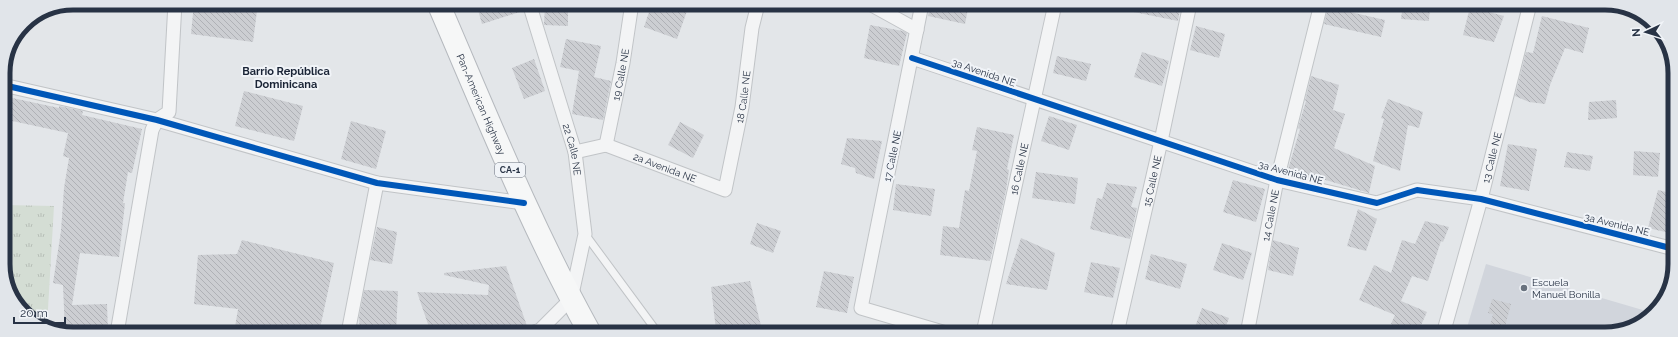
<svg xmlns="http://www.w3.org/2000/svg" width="1678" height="337" font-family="Raleway,sans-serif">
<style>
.built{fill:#d1d5dc}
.grass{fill:url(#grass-tufts)}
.building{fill:url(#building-back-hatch)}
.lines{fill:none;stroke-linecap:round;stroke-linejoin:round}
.service-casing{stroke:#c1c4c7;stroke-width:9}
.minor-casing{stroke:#c1c4c7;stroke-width:15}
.trunk-casing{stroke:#b5b9be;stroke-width:24}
.service{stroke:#f3f4f5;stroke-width:7}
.minor{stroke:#f3f4f5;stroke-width:13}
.trunk{stroke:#f6f7f7;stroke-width:22}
.cycleway-casing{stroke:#f1f4f8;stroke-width:8}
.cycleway{stroke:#0057b8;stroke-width:6}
.poi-dot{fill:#69727e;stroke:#f1f4f8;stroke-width:1.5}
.labels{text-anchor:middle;stroke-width:4;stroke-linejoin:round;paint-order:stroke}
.shield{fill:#f1f4f8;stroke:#646d7b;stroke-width:1}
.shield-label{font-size:9px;font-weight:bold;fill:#283345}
.street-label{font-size:10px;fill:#283345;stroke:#f1f4f8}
.poi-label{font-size:10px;fill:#283345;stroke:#f1f4f8;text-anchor:start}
.neighbourhood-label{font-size:11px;font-weight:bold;fill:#1a2436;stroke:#f1f4f8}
.rim{fill:none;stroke:#283345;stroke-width:5}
</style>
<defs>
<pattern id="grass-tufts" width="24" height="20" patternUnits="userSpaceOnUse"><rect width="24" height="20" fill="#d4ddd4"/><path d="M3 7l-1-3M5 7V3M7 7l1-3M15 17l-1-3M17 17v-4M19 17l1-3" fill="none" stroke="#b6beb7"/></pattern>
<pattern id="building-back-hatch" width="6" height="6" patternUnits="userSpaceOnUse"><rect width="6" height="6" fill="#ccced2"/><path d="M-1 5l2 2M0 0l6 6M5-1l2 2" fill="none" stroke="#afb1b6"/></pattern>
</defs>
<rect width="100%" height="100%" fill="#e3e6e9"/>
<polygon class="built" points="1486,264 1653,313 1651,316 1609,334 1465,334"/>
<polygon class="grass" points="4,205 54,206 47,326 24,314 4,278"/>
<g class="building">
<polygon points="194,3 258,3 253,42 191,34"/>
<polygon points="476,3 521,3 523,11 482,24"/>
<polygon points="545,3 568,3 568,26 544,25"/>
<polygon points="652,3 666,4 687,11 677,39 644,27"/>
<polygon points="901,4 914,4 912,12 901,9"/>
<polygon points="930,4 969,4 965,24 928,16"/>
<polygon points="1124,4 1181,4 1178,21 1124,10"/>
<polygon points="1403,4 1421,4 1430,6 1429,21 1401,19"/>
<polygon points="1328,7 1385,20 1381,37 1324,24"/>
<polygon points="1470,7 1504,16 1494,42 1463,35"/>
<polygon points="1542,16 1589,28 1583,53 1565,48 1550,85 1545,104 1529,102 1515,96 1526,52 1533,53"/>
<polygon points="870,25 903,31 907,33 899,66 864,58"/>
<polygon points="1196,26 1225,34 1219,58 1190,50"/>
<polygon points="566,39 601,46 594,77 611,81 603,120 572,114 579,71 560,67"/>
<polygon points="1142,52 1169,61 1162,86 1134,77"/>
<polygon points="1057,56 1091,64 1086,81 1053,73"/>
<polygon points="534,59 545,91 524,99 512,68"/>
<polygon points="1311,76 1339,85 1333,110 1345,114 1334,148 1375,166 1369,193 1319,178 1318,181 1287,173 1300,129 1298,128 1306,101 1305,101"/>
<polygon points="244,91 303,106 294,141 235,126"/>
<polygon points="3,96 59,108 59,106 83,111 82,115 142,129 132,173 128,172 123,203 125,203 119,257 80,253 72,305 107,304 108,333 65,333 63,285 53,283 61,231 64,188 69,158 63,156 68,133 3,119"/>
<polygon points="1388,99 1423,112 1419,128 1408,125 1400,171 1373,161 1384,119 1381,118"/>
<polygon points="1616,100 1617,118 1588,120 1589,102"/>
<polygon points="1049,116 1077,125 1069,150 1041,141"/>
<polygon points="351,121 386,131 376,169 341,159"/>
<polygon points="680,122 704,135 693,158 668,145"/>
<polygon points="977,127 1014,135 1007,169 1009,170 1006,190 990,261 940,255 943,226 959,228 965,190 969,191 977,151 972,150"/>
<polygon points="847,138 882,141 874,179 856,173 855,168 841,164"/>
<polygon points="1508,144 1537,149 1529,191 1500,186"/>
<polygon points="1634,151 1660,153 1658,177 1633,175"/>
<polygon points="1567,152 1593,156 1590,171 1564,167"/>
<polygon points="1036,172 1078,178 1075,204 1032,198"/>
<polygon points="1233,180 1265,189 1256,222 1223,212"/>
<polygon points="1107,183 1137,187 1131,207 1137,208 1130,239 1090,229 1097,198 1102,199"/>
<polygon points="896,184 935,189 931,216 893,210"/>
<polygon points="1658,190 1674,194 1674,234 1648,228"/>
<polygon points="1358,209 1377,219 1366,251 1347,246"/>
<polygon points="1425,221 1449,227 1443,242 1441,241 1428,281 1412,276 1401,301 1427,312 1417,334 1414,334 1391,324 1395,315 1359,300 1374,265 1391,273 1402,240 1415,244"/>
<polygon points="757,223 781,231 773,253 750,244"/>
<polygon points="377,227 397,232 392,264 370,260"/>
<polygon points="1021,238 1055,253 1047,290 1006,284"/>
<polygon points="242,240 334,263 319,333 234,333 238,309 194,304 198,255 237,254"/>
<polygon points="1273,240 1299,248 1293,276 1268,270"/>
<polygon points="1222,243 1252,253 1243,280 1213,270"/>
<polygon points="1151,254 1187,264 1180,289 1145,279"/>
<polygon points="1091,262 1120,268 1113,298 1084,292"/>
<polygon points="506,266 527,326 485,333 431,333 417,292 488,295 489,285 444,275 444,273"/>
<polygon points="824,271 854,277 847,313 816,307"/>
<polygon points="750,281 761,326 716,330 711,287"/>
<polygon points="364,290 398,291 396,333 360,333 359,317"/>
<polygon points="1492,299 1511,304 1503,334 1488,334 1493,314 1488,313"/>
<polygon points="1202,308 1229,318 1223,334 1211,334 1195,327"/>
</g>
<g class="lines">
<defs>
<polyline id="service" points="585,234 658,333"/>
<g id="minor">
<path id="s1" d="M529,3L575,152L585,234L571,299L540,330L531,333"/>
<polyline points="870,4 917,30"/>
<polyline points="922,4 861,308 946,333"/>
<polyline points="912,58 1277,180 1377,203 1417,190 1481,199 1674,249"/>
<polyline points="3,85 157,120 377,183 524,203"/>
<path id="s2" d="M606,145L725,190L742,107L752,28L758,4"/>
<path id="s3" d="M606,145L623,63L632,3"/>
<polyline points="575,152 606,145"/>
<polyline points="117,333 152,130 157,120 169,112 175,3"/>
<polyline points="348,333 377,183"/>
<path id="s4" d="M983,333L1055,4"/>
<path id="s5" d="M1117,333L1161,141L1190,4"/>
<path id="s6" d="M1247,334L1277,180L1321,4"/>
<path id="s7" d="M1443,334L1481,199L1530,4"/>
</g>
<g id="trunk">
<path id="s8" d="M438,3C486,114 531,227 590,333"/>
</g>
</defs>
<use href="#service" class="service-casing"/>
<use href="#minor" class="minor-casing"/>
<use href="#trunk" class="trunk-casing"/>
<use href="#service" class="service"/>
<use href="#minor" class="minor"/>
<use href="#trunk" class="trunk"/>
<defs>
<g id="cycleway">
<polyline points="912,58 1277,180 1377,203 1417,190 1481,199 1674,249"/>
<polyline points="3,85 157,120 377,183 524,203"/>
</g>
</defs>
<use href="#cycleway" class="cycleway-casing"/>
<use href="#cycleway" class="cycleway"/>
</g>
<circle class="poi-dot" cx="1524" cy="288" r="4"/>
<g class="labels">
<rect class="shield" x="495" y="163" width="30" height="14" rx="3"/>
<g class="shield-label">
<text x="510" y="173">CA-1</text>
</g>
<g class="street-label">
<text transform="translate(984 72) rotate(19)" y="4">3a Avenida NE</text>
<text dy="4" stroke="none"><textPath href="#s3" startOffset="72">19 Calle NE</textPath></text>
<text dy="4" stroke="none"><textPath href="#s2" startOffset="222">18 Calle NE</textPath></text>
<text dy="4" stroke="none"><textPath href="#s8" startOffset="110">Pan-American Highway</textPath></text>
<text dy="4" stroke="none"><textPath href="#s1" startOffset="153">22 Calle NE</textPath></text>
<text transform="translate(892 156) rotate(-78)" y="4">17 Calle NE</text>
<text dy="4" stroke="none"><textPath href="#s7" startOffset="183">13 Calle NE</textPath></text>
<text dy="4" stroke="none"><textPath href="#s2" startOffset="63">2a Avenida NE</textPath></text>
<text dy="4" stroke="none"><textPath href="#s4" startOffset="168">16 Calle NE</textPath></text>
<text transform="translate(1291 172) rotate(15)" y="4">3a Avenida NE</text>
<text dy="4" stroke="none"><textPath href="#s5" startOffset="156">15 Calle NE</textPath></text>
<text dy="4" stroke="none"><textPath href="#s6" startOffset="121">14 Calle NE</textPath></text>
<text transform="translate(1617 224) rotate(14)" y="4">3a Avenida NE</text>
</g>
<g class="poi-label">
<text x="1532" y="286">Escuela<tspan x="1532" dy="12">Manuel Bonilla</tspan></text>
</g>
<g class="neighbourhood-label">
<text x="286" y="75">Barrio República<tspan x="286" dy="13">Dominicana</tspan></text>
</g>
</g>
<path d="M0 0H1678V337H0ZM73 10H1605A63 63 0 0 1 1668 73V264A63 63 0 0 1 1605 327H73A63 63 0 0 1 10 264V73A63 63 0 0 1 73 10Z" fill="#e1e5ea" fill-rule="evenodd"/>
<path class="rim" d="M73 10H1605A63 63 0 0 1 1668 73V264A63 63 0 0 1 1605 327H73A63 63 0 0 1 10 264V73A63 63 0 0 1 73 10Z"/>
<g transform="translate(1646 32) rotate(266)" stroke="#f1f4f8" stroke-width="3" paint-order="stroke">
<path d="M0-3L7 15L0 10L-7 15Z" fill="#283345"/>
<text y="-6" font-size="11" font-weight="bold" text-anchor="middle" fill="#283345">N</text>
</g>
<path d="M14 317v6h51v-6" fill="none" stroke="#283345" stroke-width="2"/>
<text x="20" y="317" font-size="12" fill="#283345" stroke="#f1f4f8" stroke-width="3" paint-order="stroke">20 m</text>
</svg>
